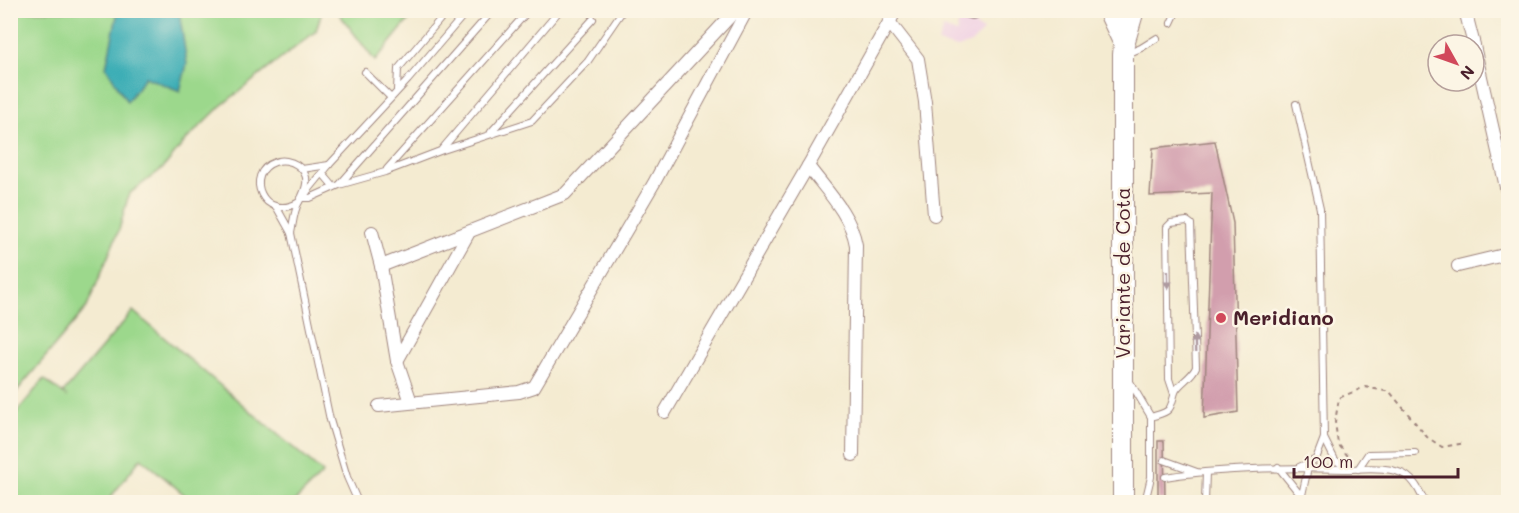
<svg xmlns="http://www.w3.org/2000/svg" width="1519" height="513" font-family="Mali,sans-serif">
<style>
.built{fill:#f0d0e4}
.green{fill:#9cd88c;stroke:#737c5c;stroke-width:1.5}
.water{fill:#3daeb6;stroke:#446670;stroke-width:1.5}
.building{fill:#d29ead}
.lines{fill:none;stroke-linecap:round;stroke-linejoin:round}
.lane-casing{stroke:#9f857e;stroke-width:8}
.street-casing{stroke:#9f857e;stroke-width:14}
.primary-casing{stroke:#9f857e;stroke-width:22}
.path{stroke:#9f857e;stroke-width:2;stroke-dasharray:4.5 4.5;stroke-linecap:butt}
.lane{stroke:#fff;stroke-width:6}
.street{stroke:#fff;stroke-width:12}
.primary{stroke:#fff;stroke-width:20}
.oneway{fill:#ae9aa0}
.poi-dot{fill:#d1495b;stroke:#fcf5e5;stroke-width:2}
.labels{text-anchor:middle;stroke-width:5;stroke-linejoin:round;paint-order:stroke}
.street-label{font-size:20px;fill:#4a1f2b;stroke:#fcf5e5}
.poi-label{font-size:20px;font-weight:bold;fill:#4a1f2b;stroke:#fcf5e5;text-anchor:start}
</style>
<rect width="100%" height="100%" fill="#fcf5e5"/>
<filter id="ink" filterUnits="userSpaceOnUse"><feTurbulence type="fractalNoise" baseFrequency=".0167" numOctaves="2"/><feDisplacementMap in="SourceGraphic" scale="12" xChannelSelector="R" yChannelSelector="G"/><feConvolveMatrix kernelMatrix="1 2 1 2 8 2 1 2 1" color-interpolation-filters="sRGB"/></filter>
<filter id="wash" filterUnits="userSpaceOnUse"><feTurbulence type="fractalNoise" baseFrequency=".008" numOctaves="4" result="noise"/><feDisplacementMap in="SourceGraphic" scale="24" xChannelSelector="R" yChannelSelector="G"/><feGaussianBlur stdDeviation="1.35" result="paint"/><feColorMatrix in="noise" values="0 0 0 0 0 0 0 0 0 0 0 0 0 0 0 0 0 1.4 0 .05"/><feComposite in="paint" operator="in"/></filter>
<g filter="url(#wash)">
<rect width="100%" height="100%" fill="#f4ebd1"/>
<polygon class="built" points="967,20 983,31 973,42 958,48 938,43 943,28 957,33 958,23"/>
<g class="green">
<polygon points="11,11 322,11 316,31 222,105 185,141 163,168 129,194 119,230 87,307 11,398"/>
<polygon points="337,11 416,11 375,61"/>
<polygon points="133,311 323,473 294,502 193,502 141,458 107,502 11,502 11,419 44,379 67,397 63,393"/>
</g>
<polygon class="water" points="118,11 179,11 187,64 180,91 145,77 127,102 106,67"/>
<g id="blocks">
<g class="building">
<polygon points="1215,141 1233,223 1238,412 1204,418 1212,193 1150,196 1153,148"/>
<polygon points="1158,441 1164,441 1165,500 1158,500"/>
</g>
</g>
</g>
<g filter="url(#ink)">
<use href="#blocks" fill-opacity="0" stroke="#9f857e" stroke-width="1.5"/>
<g class="lines">
<defs>
<g id="lane">
<polyline points="949,10 973,16 975,15 977,10"/>
<polyline points="1171,23 1177,10"/>
<polyline points="1127,54 1141,48 1157,38"/>
<polyline points="365,72 390,97"/>
<polyline points="397,90 398,69 448,10"/>
<polyline points="1296,104 1320,209 1324,438 1316,459 1299,467"/>
<polyline points="491,132 593,19"/>
<polyline points="442,149 560,10"/>
<polyline points="302,169 329,165"/>
<polyline points="387,169 529,10"/>
<polyline points="323,174 334,187"/>
<polyline points="341,183 493,10"/>
<polyline points="302,198 310,198 339,185 385,172 440,151 532,121 588,61 623,10"/>
<polyline points="302,198 329,165 408,80 468,10"/>
<polyline points="277,208 291,233 330,420 347,477 358,502"/>
<path d="M291,233C293,224 294,210 299,202C306,189 312,175 297,165C291,161 282,159 275,162C243,173 263,223 299,202"/>
<polyline points="1129,380 1151,417 1151,477 1145,502"/>
<path d="M1151,417C1156,415 1165,414 1169,409C1173,404 1173,396 1176,390C1182,381 1192,377 1196,367L1191,224L1187,221L1171,223L1167,227L1169,379L1174,394"/>
<polyline points="1324,438 1335,460 1347,468"/>
<polyline points="1164,460 1197,472"/>
<polyline points="1278,467 1306,502"/>
<polyline points="1358,469 1368,454 1415,453"/>
<path d="M1165,477C1224,468 1284,467 1344,469C1363,469 1390,465 1407,476C1416,482 1420,493 1425,502"/>
<polyline points="1302,495 1308,468"/>
<polyline points="1205,502 1206,472"/>
</g>
<g id="street">
<polyline points="1465,10 1474,45"/>
<polyline points="890,23 918,59 925,102 934,215"/>
<polyline points="1474,46 1508,196"/>
<path d="M808,166C826,190 851,215 856,245L853,455"/>
<polyline points="372,232 381,266 397,361 411,402"/>
<polyline points="381,266 565,194 736,10"/>
<polyline points="1458,266 1508,254"/>
<polyline points="397,361 468,234"/>
<polyline points="379,406 519,392 534,387 654,183 747,10"/>
<polyline points="665,412 808,166 896,10"/>
</g>
<g id="primary">
<polyline points="1108,10 1124,44"/>
<polyline points="1123,502 1123,55 1124,44 1134,10"/>
</g>
</defs>
<use href="#lane" class="lane-casing"/>
<use href="#street" class="street-casing"/>
<use href="#primary" class="primary-casing"/>
<polyline class="path" points="1348,456 1338,444 1335,422 1339,398 1365,387 1390,392 1427,437 1442,447 1465,443"/>
<use href="#lane" class="lane"/>
<use href="#street" class="street"/>
<use href="#primary" class="primary"/>
</g>
<defs><path id="oneway-solid" d="M-6-.8H1V-3.2L6.5 0L1 3.2V.8H-6Z" transform="scale(1.5)"/></defs>
<g class="oneway">
<use href="#oneway-solid" transform="translate(1168 280) rotate(89)"/>
<use href="#oneway-solid" transform="translate(1195 344) rotate(-92)"/>
</g>
</g>
<circle class="poi-dot" cx="1221" cy="318" r="6"/>
<g class="labels">
<g class="street-label">
<text transform="translate(1123 273) rotate(-90)" y="7">Variante de Cota</text>
</g>
<g class="poi-label">
<text x="1233" y="325">Meridiano</text>
</g>
</g>
<rect width="1519" height="513" fill="none" stroke="#fcf5e5" stroke-width="36"/>
<g transform="translate(1456 63) rotate(130)"><circle r="28" fill="#fcf5e5" stroke="#b59f9b" stroke-width="1.5"/>
<path d="M0-4.5L10 22L0 15L-10 22Z" fill="#d1495b"/>
<text y="-9" font-size="16" font-weight="bold" text-anchor="middle" fill="#4a1f2b">N</text>
</g>
<path d="M1294 468v9h164v-9" fill="none" stroke="#4a1f2b" stroke-width="3"/>
<text x="1303" y="468" font-size="18" fill="#4a1f2b" stroke="#fcf5e5" stroke-width="4.5" paint-order="stroke">100 m</text>
</svg>
